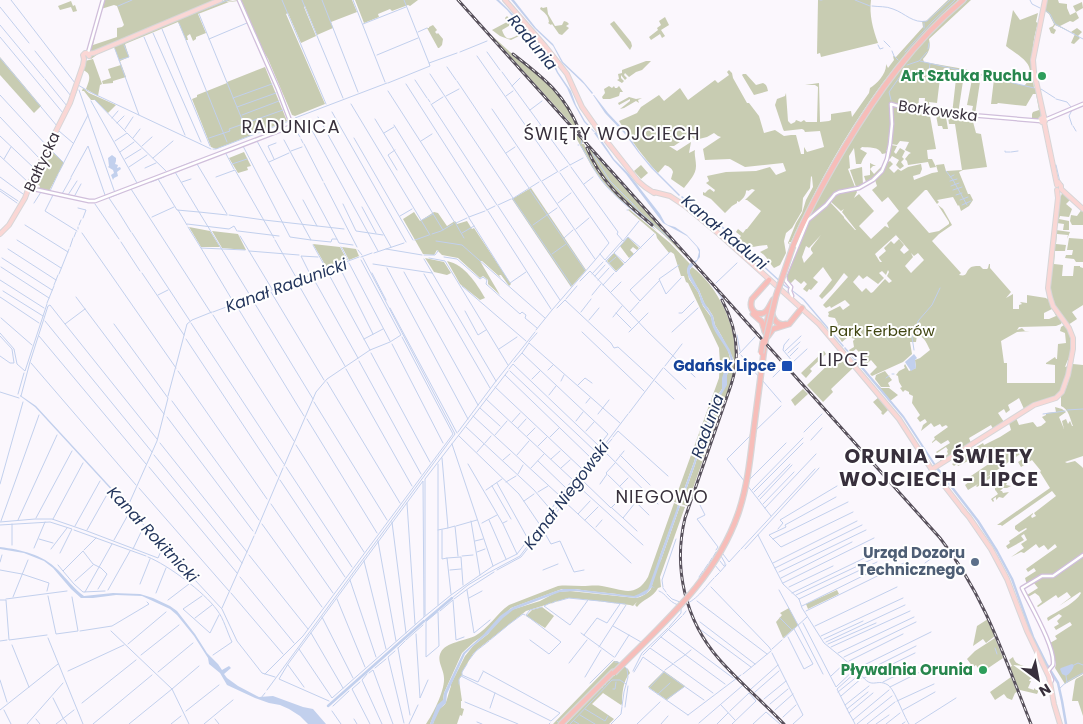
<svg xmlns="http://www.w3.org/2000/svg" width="1083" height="724" font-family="Poppins,sans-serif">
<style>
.green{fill:#c8ccb2;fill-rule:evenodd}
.water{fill:#c2d0ed}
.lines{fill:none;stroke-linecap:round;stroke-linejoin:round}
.stream{stroke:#c2d0ed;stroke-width:1}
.canal{stroke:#c2d0ed;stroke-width:2.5}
.minor-casing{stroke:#d0bedb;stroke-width:5}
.major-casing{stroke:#d7d6d8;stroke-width:6}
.highway-casing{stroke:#d7d6d8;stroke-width:7}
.minor{stroke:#fff;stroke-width:2.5}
.major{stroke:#fad7d5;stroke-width:4}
.highway{stroke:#f7bdb9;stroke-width:4.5}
.rail-casing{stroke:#58515c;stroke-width:3}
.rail{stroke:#fff;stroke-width:1;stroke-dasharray:4;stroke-linecap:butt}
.highway-bridge-casing{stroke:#d7d6d8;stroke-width:7;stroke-linecap:butt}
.highway-bridge{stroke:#f7bdb9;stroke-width:4.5}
.leisure-dot{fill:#2e9e5b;stroke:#fff;stroke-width:2}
.transit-dot{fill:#1a4fb4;stroke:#fff;stroke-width:2}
.service-dot{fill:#5c6f8a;stroke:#fff;stroke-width:2}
.labels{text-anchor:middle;stroke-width:4;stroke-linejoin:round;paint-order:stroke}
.leisure-label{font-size:15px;font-weight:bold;fill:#27864d;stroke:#fff;text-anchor:end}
.street-label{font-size:15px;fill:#38303c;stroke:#fff}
.park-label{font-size:15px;fill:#404511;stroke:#fff}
.transit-label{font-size:15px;font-weight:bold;fill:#164399;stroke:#fff;text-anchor:end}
.service-label{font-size:15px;font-weight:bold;fill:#4e5e75;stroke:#fff;text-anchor:end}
.water-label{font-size:16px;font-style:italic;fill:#23355c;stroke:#fff}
.quarter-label{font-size:18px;letter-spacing:1px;fill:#38303c;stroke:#fff}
.district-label{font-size:20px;font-weight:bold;letter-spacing:1px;fill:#38303c;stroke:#fff}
</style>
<rect width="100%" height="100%" fill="#fbf7fd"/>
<g class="green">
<polygon points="104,0 219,0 91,53 88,51 94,35 95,36 93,45 117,37 117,28 122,27 124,25 117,6 114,5 101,9"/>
<polygon points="225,0 233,0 228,1 226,2 239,0 245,14 244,15 238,1 229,2 198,14 206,33 196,37 196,39 193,41 190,34 187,36 188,40 186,40 178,22 125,44 129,57 120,61 126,77 113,81 113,83 103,84 102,81 111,78 108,69 121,65 114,47 98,54 91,59 90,58 91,55"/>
<polygon points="240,0 352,0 357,12 331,22 333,28 317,35 305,6 304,7 316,36 301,43 288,13 286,14 325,104 295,116 292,115 268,59 261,47 253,28 252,28"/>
<polygon points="355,0 418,0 410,6 408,5 392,11 390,9 378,14 379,17 364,23"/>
<path d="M818,0H871C869,15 873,29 878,43L821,57L820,53L817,54Z"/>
<path d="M948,0H958C884,66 832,153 791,242H789L790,245L788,243L796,223L802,213L806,200L813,187L812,177L811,176L810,188L803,198L802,211L792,228L786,233L784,241L786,253L780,265L774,268C769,263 767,256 760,252L768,248L767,245C749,246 755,251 739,239L741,236L736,232L738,229L743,233L746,229H747L761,211L747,200H745L755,190L752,189L748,191L747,190L746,191C746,195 743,199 739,202L737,201V203L732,206L725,213L711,199L703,195V192L705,193L708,190L710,189L714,192L715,190L706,183L709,181L707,176L726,172L756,171L770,167L776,175L786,171L783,163L745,167L730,159L705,160L703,149L721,137L718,136L714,133L707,137L695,140L690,135L674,146H669L677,151L691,142L689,153L695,150C694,154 696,160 696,166C696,175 689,181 684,188L671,179L673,172C672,168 668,166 665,165L658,173C643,157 631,140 619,121L637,113L641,107L659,95L664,101L680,88L688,100L715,80L718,83L729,75L727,72L729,70L732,73L733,78L747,103H749L759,116L764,133L775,130L784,136L791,135H796L801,154H804V147L807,152L824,147L820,131L805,132L804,130L802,129L784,131L783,129L775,105L777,99L785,96L786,93L788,121L791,124L795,122L796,120L801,122L804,120L806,122H817L818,87L815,85H805L819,83L820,122L829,121L831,120V114L851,111L852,117L869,93L870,88C877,84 887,73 886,64L888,68L894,60L893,56L896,57L923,27L922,21H926Z"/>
<path d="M965,0H971L929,39C931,48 929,52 923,59L924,62L964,69L1021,85H1025C1031,79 1032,68 1026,62C1021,56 1012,51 1006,46L1013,10L1020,20L1038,13L1036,22L1038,23C1031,46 1031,65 1034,88H1036C1038,98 1043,110 1040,119L1033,120L1032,118V114L1033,112L1039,110L1036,94H1033L1026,106L998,103L997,104H991L994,79L981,75L975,115H971L973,106L967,105L973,74L969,72L967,81H963L958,114H952L956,79L942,76L940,78L937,103L929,102L930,111L924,110L925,98H919L918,110L892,104L890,102L891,130L888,140L889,141L888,150H886V151L887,152V153L882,154C879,146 869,148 862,147L860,149L867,153L863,159L861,164H856L854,148L849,156L850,168L848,169L855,187L838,192L808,219L785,274L795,247L807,219L845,149L884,88L921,42Z"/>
<polygon points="1046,0 1058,0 1059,3 1067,4 1067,8 1070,15 1076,12 1073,6 1082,2 1083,8 1076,12 1079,18 1073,22 1070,21 1060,26 1071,32 1077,28 1082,32 1078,36 1080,38 1074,44 1071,43 1075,34 1055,25 1053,28 1056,30 1054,34 1051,33 1049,28 1053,26 1054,24 1049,14 1045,11"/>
<polygon points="71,1 73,6 75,5 77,11 73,12 71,7 60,10 58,6"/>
<path d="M541,7L543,8L547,7L548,14L555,26L562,25L564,21L567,22L569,24L566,26L569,28L562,35L559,34L552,24L551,25L548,23L549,22C548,15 545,13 540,9Z"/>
<path d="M507,16L521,31L519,32L516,26H514L512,24L502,30C506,41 509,40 518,35L519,36L511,40L500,36L492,30L507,22L505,18Z"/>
<polygon points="665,17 669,25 661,30 665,36 662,38 660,34 651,40 649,37 658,30 657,28 661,25 659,21"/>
<polygon points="614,21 631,42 632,46 630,50 610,24"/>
<polygon points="433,25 437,30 435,32 437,34 438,33 443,39 442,45 439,48 438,48 427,28 429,28 429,27"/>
<path d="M489,33C496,39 503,46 510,52C542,78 562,90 579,130L578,131Z"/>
<polygon points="0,57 41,106 34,113 0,75"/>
<path d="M93,59L102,84L100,85L98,96L86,89C89,81 93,73 82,70L85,62L86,61H85Z"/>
<polygon points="646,61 651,61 642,70 636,72 629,77 625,73 624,75 627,78 625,80 621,75 621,78 624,81 622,83 617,80 619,79 618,74 622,73 622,70"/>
<polygon points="265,67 287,121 216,149 211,147 192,99 197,97 197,95 227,83 227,82"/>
<path d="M743,74H746L756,85L763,83C767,85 767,87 768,91L754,95L742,75Z"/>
<polygon points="609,86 612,88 614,86 615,88 617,88 619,86 623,92 620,92 619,96 610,99 603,99 602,97 605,93 604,89"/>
<polygon points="83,88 89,93 116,105 108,113 95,100 91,100 84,91 82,91"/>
<polygon points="629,97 636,99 642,98 638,100 639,103 636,101 624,108 620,109 630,101 630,99 619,105 618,103"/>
<polygon points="894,106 928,112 930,116 936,149 927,150 928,159 932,159 936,167 930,168 928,162 908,165 907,161 905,159 909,154 911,153 905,150 909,142 900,141 897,145 891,144 892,107"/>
<polygon points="936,115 946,117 948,129 943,129 942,126 938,126"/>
<path d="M949,116L972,118L976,133L981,134L987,167L963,170L959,172L968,194H970L973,200L969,206L961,211L959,205L958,206L953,197L937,200L939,202L937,204L927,190H925L907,208L929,233L939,231L949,224V222L938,205L943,209L952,225L939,234L932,241L961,273L959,275C968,277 965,272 970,268C972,266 977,266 980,266L983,269H987L988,268L989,264H990V268L1011,292L1006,298L1013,294V309H1019V305L1022,304L1020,302L1027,303V295L1046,298L1047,299L1048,298L1054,308L1044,313V319H1049L1056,316L1053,310L1054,309L1062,322L1061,324L1056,326L1019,327L1017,330L1022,328L1025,331H1030L1017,332L1001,341L1004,363H1007V383H1055V365L1046,364V363L1055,357L1056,359H1057L1058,344L1066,343L1065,333L1060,331L1061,327L1064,325C1066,328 1070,332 1071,335C1076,346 1068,358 1065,367L1068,366L1065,385L1058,396L1024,409L1019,398L1008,405L1010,410L1006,413L1004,409L998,413L1004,422L993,429L991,425L969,438L971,443L941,462L940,460L948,454L947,451L948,450L946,447L937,453L936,452L950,443L948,440L941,444L936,440L932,443V442L935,439L934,437L948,427L946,425L942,427L940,424L934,427L931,423L921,431L923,425L927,422L925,419L920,422L917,418L920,415L912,403L913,396L909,394V392L905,390L903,392L900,388L902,387L899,382L898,376L896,375L899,371L905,368L904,366L905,364L909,371L916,368L915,360L920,358L930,350C927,344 925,337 917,335L916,342H910L912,354L903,362L872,376L870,374L877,367L871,360L864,366L860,361L863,358L859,353V352L856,349L851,353L849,350L854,347L853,341L855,339L848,337L842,342L836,333L842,329L840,325L837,326L838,324L835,318L829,317L828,316L829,314L828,312L840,306L843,310L850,305L845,300L831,308L830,306L826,308L823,305L848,277L844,273L832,289L822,299L819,296L832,280L823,267L813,278L818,282L811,290L809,289L807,292L803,289L807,284L804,281L801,284L795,279L790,284L787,282L786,276L807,224H808V222L830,202L844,217V218L855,230H856L842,212L844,209L841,211L830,201C838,190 844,193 856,190L857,192L854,198L859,194L874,211L859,226L871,239L885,226L889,228L887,223L899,211L888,197L882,202L872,190L877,186L875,180L882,172L888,162L890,161L893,164L889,168L894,173L898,169L901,171L908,167L921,164L922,169L920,174L913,176L914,180L932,173L938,172L936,165L944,164L946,171L962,170L955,124H949L948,117ZM895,234L909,250L904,254L900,250L904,245L899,239L894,244L891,241L884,248L886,251L879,257V258L882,262H880L875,254L896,235ZM821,235L811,248V250L813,253L804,263L802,257L806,246L809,248ZM911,253L914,256L918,253L924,260L911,273L905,266L913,257ZM888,270L889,272L887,276L892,281L889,283L885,279L873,292L871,293L866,288L862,292L853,282L859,275L863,279L867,276L878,284L884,278L879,273L882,271L886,275Z"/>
<path d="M568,123L583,140V142L582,144H584C592,162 601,180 616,194C629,207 645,218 657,231L617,197L604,183L592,167Z"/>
<polygon points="891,145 897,146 894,152 896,154 900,148 905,151 902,157 904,159 901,162 904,166 900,169 896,165 899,160 892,156 890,159 889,158"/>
<path d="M588,146L690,260L691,261C679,251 669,239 657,229C627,203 602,186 587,147Z"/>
<polygon points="49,149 64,163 49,191 39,189 40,186 33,181"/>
<polygon points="244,152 251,166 247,167 248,170 238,173 229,158"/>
<polygon points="870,163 876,166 873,166 870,169 874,174 881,167 881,169 876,175 866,182 864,176 870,175"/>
<polygon points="641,165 648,173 641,179 634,171"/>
<polygon points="862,167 863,184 856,187 850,170"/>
<polygon points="531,188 586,270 571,287 512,199"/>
<polygon points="1062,193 1070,200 1066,204 1072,209 1069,217 1060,216 1059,219 1069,221 1069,230 1063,230 1064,224 1057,223 1056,230 1070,232 1067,239 1068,235 1057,234 1056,244 1066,245 1065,251 1055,251 1054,264 1063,265 1062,276 1073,276 1074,266 1080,266 1080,267 1083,268 1083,305 1072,312 1077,319 1068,325 1053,303 1049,290 1059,199 1060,199"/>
<polygon points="629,209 670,243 690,264 687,270 689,279 698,292 703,306 711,317 714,328 728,350 731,363 729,370 722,380 722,389 712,403 712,413 705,427 704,436 699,445 694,462 679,503 674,502 719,378 720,363 719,348 688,283 686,282 684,276 681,276 674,254 671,252 669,253 657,238 656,234 628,210"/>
<polygon points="1082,209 1083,210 1083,225 1072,225 1070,221 1071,215 1077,216"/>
<polygon points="414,212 420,221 434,212 438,213 447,226 455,221 457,224 467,221 472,229 474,228 511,284 509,286 501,275 499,275 501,278 482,261 480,261 500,295 488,284 488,280 483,276 480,278 458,258 442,255 437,250 434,255 423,254 403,219"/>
<polygon points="189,227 210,231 220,247 201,247"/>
<polygon points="212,231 238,234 246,250 222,248"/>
<polygon points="628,237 639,248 637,250 633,247 630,250 634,254 629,258 620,246"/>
<polygon points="1069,238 1083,239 1083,262 1076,262 1074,259 1065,258 1066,255 1072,255 1073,250 1067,250"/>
<polygon points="313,244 340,247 347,260 327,268"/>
<polygon points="342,247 356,249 359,256 349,260"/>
<polygon points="614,253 624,264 616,271 607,261"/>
<polygon points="425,258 444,262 451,273 447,275 434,272"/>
<path d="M447,261C465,265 476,283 485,298L480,300L460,284Z"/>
<path d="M692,267C718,286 738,328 735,361C733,380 725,398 719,416C708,446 697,476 687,506L681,504L695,465L701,445L706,437L708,427L714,414L716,404L720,398L726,376L731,369L734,360L721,335L715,325L713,316L708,308L705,305L699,290L691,277L689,271Z"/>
<polygon points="824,351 826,354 810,369 812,371 806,378 801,373"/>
<path d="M1074,354L1073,364L1083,365V456L1065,462L1067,463L1075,461L1081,466L1083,468V554L1053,575H1045L1029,583L1028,582L1027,585L1025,578L1036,571L1034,568L1028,572L1026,569L1057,547L1055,544L1048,550L1044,545L1039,548L1036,544L1024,553L1021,552L1011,557L1024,548L1021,544L1027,540L1024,534L1021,536L1024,540L1008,549L1006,546L1010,543L1009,541L1027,529L1026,528L1019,532L1015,529V526L1033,513V514L1031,516L1032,518L1036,516L1034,513L1056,496L1052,491L1002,526L1001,525H997L1050,488L1040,472L1041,471L1032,460L1021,467L1018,462L1029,455L1026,450L984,479L991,475L992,477L977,487L976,486L978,484L968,490L965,485L970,481L968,478L993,461L997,458L995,456L999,453L997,452L989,458L990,460H989L984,455L972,463L970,460L958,466L957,464L954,466L952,464L965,455L963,451L971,447L973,449L983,443L984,445L1000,437L1011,430L1009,423L1016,418L1019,425L1033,422L1037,427L1041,426L1046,422L1042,417L1046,415V413L1056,412L1055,407L1062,409L1066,412L1059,417L1064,429L1062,421L1066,419L1068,424L1070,421L1072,426H1073C1070,419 1069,409 1061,406V396C1071,385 1070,366 1074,354Z"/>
<polygon points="844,356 854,367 831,389 833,392 823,402 807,385 833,360 838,364 842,361 840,359"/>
<polygon points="885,371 892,380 888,383 890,387 881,387 875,379 876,375"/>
<polygon points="871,377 881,388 889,388 898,395 890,401"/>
<polygon points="803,389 808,394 795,406 791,400"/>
<polygon points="879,397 889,409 883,415 881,413 882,412 873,402"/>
<polygon points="1005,482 1007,483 1006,485 1011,486 1007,488 1003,488 1000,491 1002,491 1003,493 1009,492 1003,498 999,497 996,500 996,497 993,499 994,501 993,502 991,499 998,494 996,491 995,490 995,488"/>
<path d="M674,503L678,505L677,510L661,553L653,579L648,591L638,596H624L617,594L588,591L575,589H562L511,608L484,635L474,642L462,653L444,693L443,701L437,708L430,724H426C433,714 445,690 444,678C444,669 436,661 441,652C445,643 466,640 475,636C489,628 496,614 509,605L558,586C566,585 574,586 582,586C589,586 595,585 602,586C622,589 635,599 648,577Z"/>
<path d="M680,506L685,507L660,577L661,587L658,588C653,598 643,599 637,607L635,605L637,602L633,606L630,605L581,599L568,598L526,611L478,649L473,654L462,672V675L459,680L462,701H461V708L464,709L462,716L460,715L457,724H433C435,718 436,713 440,708C443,706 445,705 446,702C448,697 449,691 451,686V684L465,656L473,646L488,634L500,618L511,610L540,601L557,592L570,591L636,598C641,597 647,594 651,589L657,567L661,560Z"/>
<path d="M1083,556V674L1065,684L1055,668L1056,664L1050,643L1057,639L1055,636L1072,625L1070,622L1056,630L1054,627L1059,624L1057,621L1062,616L1059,614L1048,621L1047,618C1056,612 1076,603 1081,593L1080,592L1059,606L1071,597L1067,592L1058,598L1056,595L1038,607L1037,606L1042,602L1039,596L1035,593L1028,597L1027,595L1038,588L1034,583L1030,584L1043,576L1051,578L1053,577Z"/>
<polygon points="837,590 839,594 808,609 806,604"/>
<polygon points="542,607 554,616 545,628 526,616 532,610"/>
<polygon points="789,608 798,625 783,638 776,622 782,615 780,613"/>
<polygon points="988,619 995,636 986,643 983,639 973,646 977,626"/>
<polygon points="995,638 1003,658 981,673 976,665 973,667 967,659 975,651"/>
<path d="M1013,657C1015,664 1020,665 1027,667L1025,672L1034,674L1033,678L1030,679L1029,681H1031L1028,688L1034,690V688L1036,690H1039L1037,694L1020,690V689L1019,690L1010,667L1012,666L1009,660Z"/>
<path d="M614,661H617L628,669L630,673C623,680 622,694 622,704L621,705L603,693L592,704L614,719L609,724H566L614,675L615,676V674L611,670L559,724H553Z"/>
<polygon points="664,671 685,686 667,700 648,687"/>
<polygon points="1083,675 1083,716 1078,701 1072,701 1075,681 1076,679"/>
<polygon points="1011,677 1017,692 1015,693 1012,700 1007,698 1004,694 995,700 990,692"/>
</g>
<g class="water">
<polygon points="496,0 499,0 513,14 538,45 553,61 558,72 571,91 576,105 585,121 595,132 594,132 584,122 574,104 567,88 557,73 551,61 540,51 507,10"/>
<polygon points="511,0 514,0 536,28 553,44 563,62 582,80 593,93 592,94 584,84 562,63 553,46 534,28"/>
<polygon points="593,95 594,95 608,113 626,132 640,153 654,169 680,195 679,196 651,168 638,152 624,133 605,113"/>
<path d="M596,132L614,159L628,173L660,214L665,223L668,225L675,227L687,235L698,247L700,250V257L697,261L690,269V273L699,290L704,302L713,316L715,325L730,350L733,359L732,366L727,375V385L716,404L714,414L708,427L706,437L701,445L695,465L681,504L679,503L694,462L699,445L704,436L705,427L712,413L713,402L722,389V378L724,372L726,373C728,369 731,366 731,362C730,349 718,339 713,327C711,323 712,319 710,315C708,311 703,307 701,302C700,299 700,294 697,291C691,281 678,266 697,260L699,252L697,247L687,236L663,223L626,174L613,160L594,133Z"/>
<polygon points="112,155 116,158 116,161 115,164 118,165 117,168 120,167 121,169 117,172 118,176 114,178 113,180 111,175 114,173 113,170 108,167 109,166 108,158"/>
<polygon points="682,196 720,224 732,235 730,236 719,225 685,201 681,197"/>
<polygon points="732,236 786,286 790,288 790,290 784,286 731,237"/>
<polygon points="791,289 804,299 844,346 843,347 803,300 791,290"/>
<polygon points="845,347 863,367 904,416 936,465 934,465 933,464 903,418 844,348"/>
<polygon points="914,354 917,358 915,360 916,368 911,371 905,362"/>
<polygon points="20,395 36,406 129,507 128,508 35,407 20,396"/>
<polygon points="678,505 680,506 652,586 655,588 652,587 646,594 636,598 575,591 560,592 513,610 503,618 488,634 473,646 465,654 447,694 446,703 440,709 433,724 430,724 437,705 443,700 444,693 463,653 484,634 500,616 513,607 556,591 563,589 575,589 634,596 639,594 648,589"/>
<path d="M0,547C22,550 42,554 58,570C67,579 74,589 84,596L113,593L140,594L153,598L170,606L177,611L195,634L207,653L218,664L222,670L229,666L231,668L224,674L227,678L238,686L259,697L273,696L303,707L313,709L326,724H308L300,716L289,709L280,705L269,703L255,698L227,685L220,673L209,664L208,658L194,636L177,615L170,609L142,596L116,595L93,598H81L71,589L53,568L44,561L24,553L0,549Z"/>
<path d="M1072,664L1074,665C1073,669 1070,674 1066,676L1062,674L1060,669L1061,668Z"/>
</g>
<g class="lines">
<g class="stream">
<polyline points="11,0 75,83"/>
<polyline points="241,0 251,25"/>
<polyline points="282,0 326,104"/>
<polyline points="302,0 343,98"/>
<polyline points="322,0 358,92"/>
<polyline points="353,0 385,82"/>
<polyline points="404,0 429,63"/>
<polyline points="820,0 822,0"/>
<polyline points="855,0 870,6"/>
<polyline points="1030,0 1032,4 1040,8"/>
<polyline points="118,6 132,0"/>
<path d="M872,6C879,7 886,6 893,9C905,13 913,24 927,21L950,0"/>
<polyline points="0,7 29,43"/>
<polyline points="958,8 967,0"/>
<polyline points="1045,10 1050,14 1055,24 1083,39"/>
<polyline points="199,14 248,134"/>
<polyline points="187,16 228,0"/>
<polyline points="179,23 227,142"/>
<polyline points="924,23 924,28"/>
<polyline points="363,24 406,7"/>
<polyline points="0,25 44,78"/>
<polyline points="162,29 210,146"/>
<polyline points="418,32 427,28"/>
<polyline points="153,33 201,142"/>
<polyline points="0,37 63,113"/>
<polyline points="144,37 185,135"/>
<polyline points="209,39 247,23"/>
<polyline points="884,41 890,47"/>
<polyline points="124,45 129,57 119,60 139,115"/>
<polyline points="878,45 880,49 883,48"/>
<polyline points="115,49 119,60"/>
<polyline points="928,49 929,43"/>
<polyline points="35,51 71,96"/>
<polyline points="892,51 894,56 898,60"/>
<polyline points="460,52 487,41"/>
<polyline points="487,52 500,70"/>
<polyline points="905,52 932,22 955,0"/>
<polyline points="377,55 418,38"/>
<polyline points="477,56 558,172"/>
<polyline points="0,58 57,126"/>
<polyline points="920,61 950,68"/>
<polyline points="930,64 929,71 945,76"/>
<polyline points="907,65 919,61 927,52"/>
<polyline points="447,67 456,80"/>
<polyline points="951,68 1034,88"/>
<polyline points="502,72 570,165"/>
<polyline points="430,74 513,198"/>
<polyline points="45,79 67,106"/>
<polyline points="415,80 427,98"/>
<polyline points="457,81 529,188"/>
<polyline points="388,83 430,66 429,63 457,53"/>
<polyline points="406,84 487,210"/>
<polyline points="78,85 90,92 211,149"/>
<polyline points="512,86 520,78"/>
<polyline points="1041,89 1055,98"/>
<polyline points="79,90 115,193"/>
<polyline points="388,91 469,217"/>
<polyline points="0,95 47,146"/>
<polyline points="446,96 459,89"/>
<polyline points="506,96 513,91"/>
<polyline points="233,98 272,84"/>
<polyline points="428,99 430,102"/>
<polyline points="1056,99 1067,102 1071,107"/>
<polyline points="73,100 77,90"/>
<polyline points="95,100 126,132"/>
<polyline points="891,100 889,92 906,68"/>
<polyline points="91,101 137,183"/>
<polyline points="351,104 430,235"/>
<polyline points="431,104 497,205"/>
<polyline points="432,104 443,97"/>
<polyline points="237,107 276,93"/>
<polyline points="492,109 541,181"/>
<polyline points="530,110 542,101"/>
<polyline points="288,111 290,117"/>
<polyline points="332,112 406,242"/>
<polyline points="242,115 279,101"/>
<polyline points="0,117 38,157"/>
<polyline points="318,117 391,247"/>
<polyline points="112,118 118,111"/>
<polyline points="291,119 293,124"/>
<polyline points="375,119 443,230"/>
<polyline points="292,121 295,118 387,83"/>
<polyline points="307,121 378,251"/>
<polyline points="117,123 124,116"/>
<polyline points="568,124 582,140 581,144"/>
<polyline points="394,125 455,223"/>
<polyline points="1072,125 1069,116 1072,110"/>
<polyline points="1073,126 1076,131"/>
<polyline points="294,127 300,137"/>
<polyline points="125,129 133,117"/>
<polyline points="59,131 73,143"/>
<polyline points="531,132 539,126"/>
<polyline points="384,133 394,127"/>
<polyline points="0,136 35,169"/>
<polyline points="133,138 140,129"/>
<polyline points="209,138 230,131 229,129 283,110"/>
<polyline points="354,138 413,240"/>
<polyline points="301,139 303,143"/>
<polyline points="284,140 337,239"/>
<polyline points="115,141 127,133 167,172"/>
<polyline points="421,141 432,134"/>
<polyline points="304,144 323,181"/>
<polyline points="578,145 579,145"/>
<polyline points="142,146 152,137"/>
<polyline points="243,146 290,237 311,240 257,141"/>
<path d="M581,146C588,157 593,169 601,180C616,199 636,213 654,228"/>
<polyline points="50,149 63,162"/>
<polyline points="213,149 216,149 289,121"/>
<polyline points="395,150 388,155 397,170"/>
<polyline points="291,151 302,147"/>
<polyline points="592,151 690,260"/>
<polyline points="1005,151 1005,152 1010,152"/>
<polyline points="120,152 134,142"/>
<polyline points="225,152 234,169"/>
<polyline points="1011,152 1018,151"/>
<polyline points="506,153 515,147"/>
<polyline points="593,154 610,181 633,204"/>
<polyline points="0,156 28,182"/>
<polyline points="153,158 173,141"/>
<polyline points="4,159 11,147"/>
<polyline points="125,159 141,149"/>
<polyline points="274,159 268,146 276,143"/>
<polyline points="269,162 289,153"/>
<polyline points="197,164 227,214"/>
<polyline points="232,164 247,159"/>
<polyline points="570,165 583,158"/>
<polyline points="1056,165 1060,182 1063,184"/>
<polyline points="129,167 147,155"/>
<polyline points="571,167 618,232 617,234 623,241 639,221"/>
<polyline points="145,168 156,163"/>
<polyline points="172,170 192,162"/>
<polyline points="560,171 568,166"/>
<polyline points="946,171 953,180 967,205"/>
<polyline points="59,172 88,115"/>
<polyline points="175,172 199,212 227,215"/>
<polyline points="177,172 183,169"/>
<polyline points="165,176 174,173"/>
<polyline points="0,177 23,194"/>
<polyline points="71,177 88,146 105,195"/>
<polyline points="216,177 235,170 274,238"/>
<polyline points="950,177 954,175"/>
<polyline points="158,179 177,210 199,212 251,297"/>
<polyline points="542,181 557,172"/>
<polyline points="950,181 957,179"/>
<polyline points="151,182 164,177"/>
<polyline points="182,182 191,179"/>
<polyline points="542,182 595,259"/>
<polyline points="324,183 357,247"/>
<polyline points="584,184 593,177"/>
<polyline points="951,186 959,183"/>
<polyline points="133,188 149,182"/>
<polyline points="0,189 18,201"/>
<polyline points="131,189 211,313"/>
<polyline points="530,190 585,270"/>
<polyline points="953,190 962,187"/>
<polyline points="0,191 17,203"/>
<polyline points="50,191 58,174"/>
<polyline points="62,194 71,178"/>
<polyline points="68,195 77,181"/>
<polyline points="956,195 962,193"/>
<polyline points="74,197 81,184"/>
<polyline points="111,197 121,193"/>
<polyline points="109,198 117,210"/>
<polyline points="512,199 539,182"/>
<polyline points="513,199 572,286"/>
<polyline points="303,200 317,226"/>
<polyline points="960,200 968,197"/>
<polyline points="34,203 41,192 53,195 45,211 77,231"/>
<polyline points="558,203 571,193"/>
<polyline points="95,204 119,239"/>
<polyline points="343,204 356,231 383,235"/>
<polyline points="498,205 511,199"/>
<polyline points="632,205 633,204 640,212 672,241"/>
<polyline points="962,205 971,201"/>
<polyline points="498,206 560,300"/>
<polyline points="362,207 376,233"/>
<polyline points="78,208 86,210 83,218"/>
<polyline points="178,210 187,225"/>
<polyline points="487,210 495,206"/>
<polyline points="627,210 628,210"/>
<polyline points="118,211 131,232"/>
<polyline points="488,211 551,309"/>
<polyline points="229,215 264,220 344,229"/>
<polyline points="400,216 412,209"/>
<polyline points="152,217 174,207"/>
<polyline points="469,217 485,211"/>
<polyline points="469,218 510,283 526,272"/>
<polyline points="422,220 433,214"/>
<polyline points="456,223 467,218"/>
<polyline points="187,224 229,229 234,226 237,231"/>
<polyline points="456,224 464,238"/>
<polyline points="25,225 68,252"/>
<polyline points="79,225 81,220"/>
<polyline points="533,225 557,208"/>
<polyline points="188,227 201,248"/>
<polyline points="78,229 78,227"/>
<polyline points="576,229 589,218"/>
<polyline points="238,231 279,236"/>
<polyline points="82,233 176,368"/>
<polyline points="132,233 190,321"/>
<polyline points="462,233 474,226"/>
<polyline points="432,234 441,231 453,224"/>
<polyline points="240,236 272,289"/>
<polyline points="74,237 76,232"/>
<polyline points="564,238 573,230"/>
<polyline points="17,240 61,268"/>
<polyline points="275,240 297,279"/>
<polyline points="311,240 331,242 332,239 337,239 339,243 353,245"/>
<polyline points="415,240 429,235"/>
<polyline points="436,241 462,245 545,318"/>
<polyline points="121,242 140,271"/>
<polyline points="313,245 326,268"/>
<polyline points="70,247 73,238"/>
<polyline points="341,247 348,260"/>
<polyline points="641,248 628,237 614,253 625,263 654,234"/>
<polyline points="8,249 56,280"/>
<polyline points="386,249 422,255"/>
<polyline points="358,250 362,255"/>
<polyline points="249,251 299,255"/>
<polyline points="374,253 404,243"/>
<polyline points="552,254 566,244"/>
<polyline points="600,254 605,260 622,241"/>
<polyline points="424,255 435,255 438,251"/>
<polyline points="361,257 372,253"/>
<polyline points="444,257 457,259 480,279 483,277 487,280 486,284 520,314 522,312 526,315 525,318 537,328"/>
<polyline points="2,258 52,290"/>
<polyline points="429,258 445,261 508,365"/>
<polyline points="424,259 496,381"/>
<polyline points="606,261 616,272 624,264"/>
<polyline points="606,261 613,254"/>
<polyline points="349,263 390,341"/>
<polyline points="609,263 616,257"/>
<polyline points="373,264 432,273"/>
<polyline points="679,265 659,279 666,294 681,278"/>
<polyline points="339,266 373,334"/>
<polyline points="1,267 49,298"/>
<polyline points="387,268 468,419"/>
<polyline points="327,271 370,350"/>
<polyline points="404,272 478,405"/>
<polyline points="142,273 184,335"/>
<polyline points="372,273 386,300"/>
<polyline points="59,274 69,249"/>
<polyline points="310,274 301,256 318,257"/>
<polyline points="424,274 490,388"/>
<polyline points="592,274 603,262"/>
<polyline points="312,276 358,358"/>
<polyline points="595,276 605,265"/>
<polyline points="0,280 44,308"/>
<polyline points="598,280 609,268"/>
<polyline points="580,281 590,271 648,332 695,377"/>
<polyline points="659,281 640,301 630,290 670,252"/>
<polyline points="297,282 345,366"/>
<polyline points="716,283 737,263"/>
<polyline points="54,285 58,275"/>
<polyline points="603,285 614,273"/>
<polyline points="462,286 526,341"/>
<polyline points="714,287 723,300"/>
<polyline points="3,291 43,316"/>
<polyline points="271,292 324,380"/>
<polyline points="611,292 621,282"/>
<polyline points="158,295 168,290"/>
<polyline points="592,295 601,284"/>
<polyline points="0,297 39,323"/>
<polyline points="76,297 164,414"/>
<polyline points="252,299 313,399"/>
<polyline points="566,299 577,286"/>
<polyline points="47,303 54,286"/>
<polyline points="234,303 201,248 245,250"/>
<polyline points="236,305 304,416"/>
<polyline points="390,308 457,433"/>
<polyline points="557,308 565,300 611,343 614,348 618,347 653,379"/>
<polyline points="85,309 65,324 157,439"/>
<polyline points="465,311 478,335 486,330"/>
<polyline points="213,312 359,257"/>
<polyline points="581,312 591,299"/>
<polyline points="630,312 639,302"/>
<polyline points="616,313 631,328"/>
<polyline points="679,313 682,313 694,301"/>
<polyline points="213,315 294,441"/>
<polyline points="613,317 622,306"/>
<polyline points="1,318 32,345"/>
<polyline points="589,320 599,308"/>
<polyline points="45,321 152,452"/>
<polyline points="191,323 284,464"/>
<polyline points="114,324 168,398 157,441 128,506"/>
<polyline points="536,330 552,310 596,259 609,243 560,173"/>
<polyline points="582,332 644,391"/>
<polyline points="629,332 648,313"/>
<polyline points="672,332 698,308"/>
<polyline points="0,333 14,349 17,364 25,371 47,304"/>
<polyline points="737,335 740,351"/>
<polyline points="0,336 12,349 14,363 10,363 0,356"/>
<polyline points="39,336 146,464"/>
<polyline points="186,339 277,476"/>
<polyline points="364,339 383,329"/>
<polyline points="789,339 784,345 783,350 793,362 807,349"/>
<polyline points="529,342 537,333"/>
<polyline points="392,344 443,443"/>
<polyline points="499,349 517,337"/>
<polyline points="914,350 912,337 917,327 918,321 932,305 940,288"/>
<polyline points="785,351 801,336"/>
<polyline points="371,353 430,462"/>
<polyline points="522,353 529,343 620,423"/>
<polyline points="788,353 800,342"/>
<polyline points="739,354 755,337"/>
<polyline points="741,355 745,360"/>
<polyline points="790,356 798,348"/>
<polyline points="359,361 421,474"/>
<polyline points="746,362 759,377"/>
<polyline points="31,363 136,485"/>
<polyline points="665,366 682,344"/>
<polyline points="664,368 686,389"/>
<polyline points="346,369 412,486"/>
<polyline points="509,369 513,364 599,446"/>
<polyline points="548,370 553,365"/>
<polyline points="178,371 267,499"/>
<polyline points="508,371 505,375 590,457"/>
<polyline points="510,371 595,451"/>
<polyline points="892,374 894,374"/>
<polyline points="773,377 783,367"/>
<polyline points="886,378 889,376"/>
<polyline points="532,379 540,371"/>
<polyline points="762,380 781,402"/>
<polyline points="561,381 564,375"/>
<polyline points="655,381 674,399"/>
<polyline points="327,382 400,503"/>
<polyline points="578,385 585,378 592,383"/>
<polyline points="495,387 581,468"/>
<polyline points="0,392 19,398"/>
<polyline points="18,394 24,373"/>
<polyline points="549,395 556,386"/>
<polyline points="21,396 30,362 48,306 50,305 65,324"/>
<polyline points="168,396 187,324 192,320 212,312"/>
<polyline points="486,399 573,480"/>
<polyline points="172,401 259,520"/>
<polyline points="314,402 387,520"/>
<polyline points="586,403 590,398"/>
<polyline points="480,408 500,426"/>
<polyline points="1067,410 1083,409"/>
<polyline points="629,413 663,368"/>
<polyline points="598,414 609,400"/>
<polyline points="1043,414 1065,411"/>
<polyline points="473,416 560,496"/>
<polyline points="167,417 253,531"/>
<polyline points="307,419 377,533"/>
<polyline points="576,421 583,412"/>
<polyline points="512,422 520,413"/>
<polyline points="466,427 534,490 551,510"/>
<polyline points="518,428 526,419"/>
<polyline points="586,431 594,422"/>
<polyline points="755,431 781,406"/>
<polyline points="458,432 496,381 535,332"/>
<polyline points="804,432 822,414"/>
<polyline points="495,435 507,421"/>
<polyline points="459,436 519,494 540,525"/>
<polyline points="527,436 535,428"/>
<polyline points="550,437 559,428"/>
<polyline points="613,437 618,431 668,476"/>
<polyline points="811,440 822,428"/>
<polyline points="160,443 247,552"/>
<polyline points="485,443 491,436"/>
<polyline points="452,444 493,566"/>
<polyline points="296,445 364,552"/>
<polyline points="538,446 547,437"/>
<polyline points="604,448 612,439"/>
<polyline points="603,450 658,504"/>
<polyline points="477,452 484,444"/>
<polyline points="154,455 242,563"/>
<polyline points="517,455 529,441"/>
<polyline points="620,455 650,485"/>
<polyline points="551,459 560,451"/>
<polyline points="503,460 510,454"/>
<polyline points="538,461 566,488"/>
<polyline points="616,461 624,451"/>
<polyline points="468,464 503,524 517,554"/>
<polyline points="284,466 316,392 327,379 370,350 390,342 401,335 361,260"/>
<polyline points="149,467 237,573"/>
<polyline points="286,467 352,567"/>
<polyline points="531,468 544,454"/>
<polyline points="561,468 570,460"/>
<polyline points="587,471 602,452"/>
<polyline points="518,474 523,465"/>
<polyline points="608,475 649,515"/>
<polyline points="750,479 786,443"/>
<polyline points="280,480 345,577"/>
<polyline points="583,481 611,508 615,504"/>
<polyline points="506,482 516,476"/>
<polyline points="745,482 727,459 752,434"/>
<polyline points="497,483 528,539"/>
<polyline points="0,484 23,402"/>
<polyline points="578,484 584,475"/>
<polyline points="600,484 607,474 606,473 615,463"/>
<polyline points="577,485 643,545"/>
<polyline points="747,485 771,516"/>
<polyline points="492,486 511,519"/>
<polyline points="620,486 628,478"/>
<polyline points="576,487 543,530 551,544 560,541 574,572 584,570"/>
<polyline points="139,488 229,591"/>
<polyline points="486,490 502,479"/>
<polyline points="752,490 803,438"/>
<polyline points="538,492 548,486"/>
<polyline points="754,492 803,443"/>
<polyline points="758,497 790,464"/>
<polyline points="836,497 785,525 786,527 769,535 781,547 853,512"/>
<polyline points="697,499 705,515 697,519 718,547 716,550"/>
<polyline points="760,499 792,465"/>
<polyline points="524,501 534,494"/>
<polyline points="590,501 578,514 631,563"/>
<polyline points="565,502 578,514"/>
<polyline points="407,503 415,624"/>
<polyline points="635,503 623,518 637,531"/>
<polyline points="271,504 333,593"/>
<polyline points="763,504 794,472"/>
<polyline points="127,507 222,609 237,641 262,673 275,677"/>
<polyline points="612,508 623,518"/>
<polyline points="765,508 816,454"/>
<polyline points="36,518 72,451"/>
<polyline points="53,519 83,463"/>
<polyline points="18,520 57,435"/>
<polyline points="489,520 506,559"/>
<polyline points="585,520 598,507"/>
<polyline points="1,521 39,415"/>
<polyline points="471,521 480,575"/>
<polyline points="0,522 35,519 52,519 87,531 158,558 162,549"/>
<polyline points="392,522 406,633"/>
<polyline points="482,523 497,515"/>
<polyline points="503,523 507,521"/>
<polyline points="262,524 322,607"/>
<polyline points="0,525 50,522 72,529 60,553"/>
<polyline points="75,526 100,481"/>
<polyline points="456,526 477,520"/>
<polyline points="596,527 602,520"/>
<polyline points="448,528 455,526 458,556"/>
<polyline points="778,529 783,523 780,520 837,486"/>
<polyline points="74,530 146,556"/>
<polyline points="87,530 109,491"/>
<polyline points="438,530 448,528 442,458"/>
<polyline points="442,530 442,559 447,558 451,594"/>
<polyline points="255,534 283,468"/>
<polyline points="758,535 783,584 799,599 802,608 824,643 856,669"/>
<polyline points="39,539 53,543"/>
<polyline points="773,539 848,502"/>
<polyline points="114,540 129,513"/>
<polyline points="378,541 396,641"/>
<polyline points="475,541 483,539"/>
<polyline points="12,545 12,524"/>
<polyline points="34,548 45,522"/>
<polyline points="51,549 67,528"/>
<polyline points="133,549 143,528"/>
<polyline points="741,549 815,469"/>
<polyline points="745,549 819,468"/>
<polyline points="84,550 96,538"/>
<polyline points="944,550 946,548"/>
<polyline points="477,552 485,549"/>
<polyline points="723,554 729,562 740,550"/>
<polyline points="249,555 308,629"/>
<polyline points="462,556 473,555"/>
<polyline points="721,556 725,563 725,566"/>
<path d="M148,557C168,565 204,592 217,610C224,619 227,632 232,642L213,655"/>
<polyline points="713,557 716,552"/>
<polyline points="447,558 461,557 463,585"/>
<polyline points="364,561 386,649"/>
<polyline points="720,561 724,566"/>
<polyline points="0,562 2,555"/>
<polyline points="709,563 712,558"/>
<polyline points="773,563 857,521"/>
<polyline points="925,563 943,550"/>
<polyline points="714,564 720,571"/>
<polyline points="58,565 63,571 83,551 93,564 101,568 107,574 98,589"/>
<polyline points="1071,565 1083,557"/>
<polyline points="775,568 862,525"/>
<polyline points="0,570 22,574 49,583 47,591"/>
<polyline points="450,570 461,569"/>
<polyline points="497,570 521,557 541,532"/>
<polyline points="543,570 558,564"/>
<polyline points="704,570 708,564"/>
<polyline points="63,571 74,584 83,592 105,591"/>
<polyline points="720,572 726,565"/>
<polyline points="779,572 866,530"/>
<polyline points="240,577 294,643"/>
<polyline points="699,577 703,571"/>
<polyline points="715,577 719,573"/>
<polyline points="1055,577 1068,567"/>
<polyline points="781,578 852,542"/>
<polyline points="350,580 376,657"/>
<polyline points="75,581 93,565"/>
<polyline points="783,583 874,538"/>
<polyline points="140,584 150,559"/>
<polyline points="663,587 662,580 676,539"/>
<polyline points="711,587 769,647 771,650"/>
<polyline points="789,587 833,566"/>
<polyline points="663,588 666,592"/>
<polyline points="108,590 130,551"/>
<polyline points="467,590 474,633 490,620"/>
<polyline points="779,590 798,625 823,674"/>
<path d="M659,591C667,594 667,601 678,605"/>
<polyline points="85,592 112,544"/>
<polyline points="156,593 166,568"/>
<polyline points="231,593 283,654"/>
<polyline points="792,593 879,551"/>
<polyline points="667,594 672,599 680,602"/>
<polyline points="796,595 881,555"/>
<polyline points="48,596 56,634 78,631 72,597"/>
<polyline points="202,596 183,609 210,633 219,615"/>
<polyline points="13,597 28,560"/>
<polyline points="452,598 468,585 488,573 520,556 628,414"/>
<polyline points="469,598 482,591"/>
<polyline points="6,599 67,591"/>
<polyline points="337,599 365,667"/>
<polyline points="454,599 469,588 494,572"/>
<polyline points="799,599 877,562"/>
<polyline points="0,600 6,600 9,640 47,635"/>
<polyline points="168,600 189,584"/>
<polyline points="589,600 600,601"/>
<polyline points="601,601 615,603"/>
<polyline points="697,601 767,654"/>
<polyline points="550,603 544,606 570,625 588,600 569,598 558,601"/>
<polyline points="552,603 556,601"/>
<polyline points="616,603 625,604"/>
<path d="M683,604C694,604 706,586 714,578"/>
<polyline points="438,605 438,464"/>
<polyline points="802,606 889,563"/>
<polyline points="222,608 254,536"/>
<polyline points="440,611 453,600 456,640 464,637"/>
<polyline points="806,611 904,563"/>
<polygon points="438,612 439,646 426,657 426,622"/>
<polyline points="425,615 425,479 505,375"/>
<polyline points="683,615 686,611"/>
<polyline points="322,617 353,678"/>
<polyline points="424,617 451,595 480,575 493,566 517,554 551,510 557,500 608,434 522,353 514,362"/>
<polyline points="195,618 212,605"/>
<polyline points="780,618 792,630"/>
<polyline points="700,622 755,664"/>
<polyline points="803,623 836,687 855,669"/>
<polyline points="508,625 523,614 525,615"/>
<polyline points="613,626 641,642"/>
<polyline points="815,626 897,587"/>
<polyline points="669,627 681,613 681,607"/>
<polyline points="669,630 733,678"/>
<polyline points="701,630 751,667"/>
<polyline points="80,631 112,626 149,604 147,602"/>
<polyline points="111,631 172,689 189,724"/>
<polyline points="311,633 343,688"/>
<polyline points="581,633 614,657"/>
<polyline points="416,634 420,698 428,680"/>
<polyline points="584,635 597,618 607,623 620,604"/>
<polyline points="821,636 903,598"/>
<polyline points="661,637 725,684"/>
<polyline points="788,637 804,669 813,664 794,629"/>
<polyline points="48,638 83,724"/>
<polyline points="784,638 807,617"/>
<polyline points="824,639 863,621"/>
<polyline points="406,640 423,625"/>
<polyline points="490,640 507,626"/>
<polyline points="530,640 549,654 561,642 526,615 530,610 542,607"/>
<polyline points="0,641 7,640"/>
<polyline points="826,642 905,605"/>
<polyline points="128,644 166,612"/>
<polyline points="828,644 876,623"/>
<polyline points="12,645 29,687"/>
<polyline points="599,647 626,605"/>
<polyline points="651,647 682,616"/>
<polyline points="831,647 910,611"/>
<polyline points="398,648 410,715"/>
<polyline points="398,648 405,641"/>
<polyline points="995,648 997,654"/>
<polyline points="299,649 332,698 424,617 423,481 288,664 279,679 329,701"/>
<polyline points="772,649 782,640"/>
<polyline points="395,651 388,657 404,723"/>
<polyline points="772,653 803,715 793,724"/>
<polyline points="838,653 914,617"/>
<polyline points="141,655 179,625"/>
<polyline points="643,655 650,648 673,664 665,670"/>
<polyline points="615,657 629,635"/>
<polyline points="844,657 916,622"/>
<polyline points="469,660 476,651 489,641"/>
<polyline points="849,661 903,634"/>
<polyline points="615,662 618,662 621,664"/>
<polyline points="569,663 587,640"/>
<polyline points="674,663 685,655 691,650"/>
<polyline points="467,664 462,672 462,675 478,682 483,672"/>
<polyline points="673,664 713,693"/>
<polyline points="288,665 304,687"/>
<polyline points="1074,665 1078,663 1083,665"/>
<polyline points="375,668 386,659"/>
<polyline points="858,668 931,632"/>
<path d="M858,670C872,693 875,677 888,685C895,690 903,715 909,724"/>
<polyline points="68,671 124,645"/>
<polyline points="633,671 642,653 668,628"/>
<polyline points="158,672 193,643"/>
<polyline points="634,672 643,657 664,672 649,688 688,715"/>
<polyline points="664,672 704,700"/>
<polyline points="369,673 373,670 393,724"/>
<polyline points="862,673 916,646"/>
<polyline points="265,674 303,636 453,434 402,337"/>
<polyline points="367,674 362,680 382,724"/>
<polyline points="743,674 771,651"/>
<polyline points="831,676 845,663"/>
<polyline points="1066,676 1067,682"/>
<polyline points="585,677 601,650"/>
<polyline points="864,678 915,653"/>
<polyline points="0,680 7,702"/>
<polyline points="609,680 610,681"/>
<polyline points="360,682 352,689 370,724"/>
<polyline points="883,682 913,667"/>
<polyline points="590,683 613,660"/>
<polyline points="459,684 459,679 461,676 551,721 560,713 483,671"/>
<polyline points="605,684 606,685"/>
<polyline points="602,687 603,688"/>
<polyline points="890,687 928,668"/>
<polyline points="613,689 615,689 616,682"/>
<polyline points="751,689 778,665"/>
<path d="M1059,689C1065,682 1075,677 1083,673"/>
<polyline points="267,690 455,434 363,258"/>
<polyline points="755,692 779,671"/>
<polyline points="838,692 859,675"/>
<polyline points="658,694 670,683"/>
<polyline points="841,696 862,678"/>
<polyline points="53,698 63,718 67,724"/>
<polyline points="261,698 265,693"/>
<polyline points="667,699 684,687"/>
<polyline points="764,699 786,681"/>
<polyline points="897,701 934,684"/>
<polyline points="465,702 518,724"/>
<polyline points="82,703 136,660"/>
<polyline points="770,704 788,689"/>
<polyline points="721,705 735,720"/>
<polyline points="845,705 837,689 856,672"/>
<polyline points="333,706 349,691"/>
<polyline points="622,706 624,692 628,677 627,669 624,666"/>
<polyline points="625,707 628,686"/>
<polyline points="490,708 495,693"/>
<polyline points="585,709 605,721 608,716"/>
<polyline points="847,709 845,705 869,686"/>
<polyline points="0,710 58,664"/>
<polyline points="4,710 11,724"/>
<polyline points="775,710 793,694"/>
<polyline points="903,710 935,692"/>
<polyline points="186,711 219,685"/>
<polyline points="332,711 341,724"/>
<polyline points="730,711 749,693 756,701 732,724"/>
<polyline points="849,713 847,709 868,692"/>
<polyline points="580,715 595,724"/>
<polyline points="688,715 741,675"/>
<polyline points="783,717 796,705"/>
<polyline points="36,719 40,724"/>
<polyline points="215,719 219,724"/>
<polyline points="354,719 357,724"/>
<polyline points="853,720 849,713 873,693"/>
<polyline points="557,721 559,723"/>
<polyline points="574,721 579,724"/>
<polyline points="477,722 482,724"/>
<polyline points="699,723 742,686"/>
<polyline points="27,724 63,683"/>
<polyline points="56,724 74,710"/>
<polyline points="93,724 152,675"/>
<polyline points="129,724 172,689 199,666"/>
<polyline points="171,724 181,716"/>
<polyline points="204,724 233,700"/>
<polyline points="409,724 418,705"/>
<polyline points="549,724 550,723"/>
<polyline points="570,724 612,680 620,680 626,684"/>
<polyline points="611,724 621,714 622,707"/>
<polyline points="637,724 660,702"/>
<polyline points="661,724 668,716"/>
<polyline points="717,724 728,713"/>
<polyline points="753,724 766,712 780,724"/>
<polyline points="855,724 853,720 889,690"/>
<polyline points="857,724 892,696"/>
<polyline points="867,724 895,702"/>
<polyline points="876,724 889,715"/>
<polyline points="886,724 900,713"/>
<polyline points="902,724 905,722"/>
<polyline points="915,724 956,698"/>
</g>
<g class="canal">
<polyline points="937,468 978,521 997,551 1012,579 1033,637 1047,665 1058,683 1062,701 1066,724"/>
<polyline points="426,620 452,598"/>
<polyline points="328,706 424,621"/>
</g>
<defs>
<g id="minor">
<polyline points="88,53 103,0"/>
<polyline points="1045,120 1083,104"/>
<polyline points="29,188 89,201 95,201 292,126 278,89 239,0"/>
<polyline points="791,298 792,296 790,291 791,287 786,281 785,276 808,220 826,205 835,194 839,192 859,188 873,180 882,171 887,159 890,144 892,124 891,104 911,110 1041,121"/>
<path d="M1051,682L1052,680L1048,671L1053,665C1056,648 1030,605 1022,588L1042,576H1053L1083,555"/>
</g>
<g id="major">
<polyline points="505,0 545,46 567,74 582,107 601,134 638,181 645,187 654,193"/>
<polyline points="88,54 94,53 220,0"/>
<polyline points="1044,117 1034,72 1033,60 1045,0"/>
<polygon points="1044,117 1045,121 1042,122 1041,119"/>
<polyline points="1044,122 1057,185"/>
<polyline points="1058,182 1061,186 1061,189 1083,209"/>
<polyline points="654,192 670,196 685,206 719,234 819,324 899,419 932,470 964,511"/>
<polyline points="0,234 9,225 25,198 31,181 70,103 83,65 84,59 83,55 85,53 87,53 89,56"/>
<polyline points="934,468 1034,405 1056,398 1062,392 1068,375 1073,349 1073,338 1069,328 1053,306 1050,297 1048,288 1058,198 1057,190"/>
<polyline points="963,510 969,517 991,549 1007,579 1027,631 1049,677 1054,704 1060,724"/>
</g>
<g id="highway">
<path d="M793,246C807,212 825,180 844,148C877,93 914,41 963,0"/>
<path d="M769,280L752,299C750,305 751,310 756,313C767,316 768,308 773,300"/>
<polyline points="753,314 762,322 765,332"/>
<path d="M772,314C774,321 778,326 786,324"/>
<polyline points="765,331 770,309"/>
<polyline points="768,336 773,329 789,324 802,308"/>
<polyline points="753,435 765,343"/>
<polyline points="561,724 613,672"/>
</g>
</defs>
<use href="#minor" class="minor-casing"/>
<use href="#major" class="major-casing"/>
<use href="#highway" class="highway-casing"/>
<use href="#minor" class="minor"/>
<use href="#major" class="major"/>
<use href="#highway" class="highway"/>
<defs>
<g id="rail">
<path d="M458,0L940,538C984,594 1005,659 1031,724"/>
<path d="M513,54C544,78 565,94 580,132"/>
<path d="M587,148C601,183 625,202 652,225"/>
<path d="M722,300C737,328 741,355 731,385L685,518C673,568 685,620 719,659C739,682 763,702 784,724"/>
</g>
</defs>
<use href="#rail" class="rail-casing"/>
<use href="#rail" class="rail"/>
<defs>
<g id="highway-bridge">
<polyline points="765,343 776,296 793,246"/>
<polyline points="761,353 763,341"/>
<path d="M614,673C662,624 715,580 738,514C747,488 750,461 753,435"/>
</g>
</defs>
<use href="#highway-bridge" class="highway-bridge-casing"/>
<use href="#highway-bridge" class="highway-bridge"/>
</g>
<g class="leisure-dot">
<circle cx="1042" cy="76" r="5"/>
<circle cx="983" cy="670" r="5"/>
</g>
<rect class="transit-dot" x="781" y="360" width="12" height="12" rx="2.5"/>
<circle class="service-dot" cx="975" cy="562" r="5"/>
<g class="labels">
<g class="leisure-label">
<text x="1032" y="81">Art Sztuka Ruchu</text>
<text x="973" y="675">Pływalnia Orunia</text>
</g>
<g class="street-label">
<text transform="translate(938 111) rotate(8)" y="5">Borkowska</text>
<text transform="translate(42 162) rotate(-65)" y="5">Bałtycka</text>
</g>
<g class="park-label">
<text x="882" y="336">Park Ferberów</text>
</g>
<g class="transit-label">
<text x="776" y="371">Gdańsk Lipce</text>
</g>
<g class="service-label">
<text x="965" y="558">Urząd Dozoru<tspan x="965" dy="17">Technicznego</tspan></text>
</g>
<g class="water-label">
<text transform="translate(533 42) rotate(50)" y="6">Radunia</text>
<text transform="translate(725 232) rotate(40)" y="6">Kanał Raduni</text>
<text transform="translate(286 285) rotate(-20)" y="6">Kanał Radunicki</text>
<text transform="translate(707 426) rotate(-70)" y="6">Radunia</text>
<text transform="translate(566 495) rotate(-53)" y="6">Kanał Niegowski</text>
<text transform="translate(153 534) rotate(47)" y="6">Kanał Rokitnicki</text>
</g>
<g class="quarter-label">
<text x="291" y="133">RADUNICA</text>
<text x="612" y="140">ŚWIĘTY WOJCIECH</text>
<text x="844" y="366">LIPCE</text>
<text x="662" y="503">NIEGOWO</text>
</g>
<g class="district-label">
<text x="939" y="463">ORUNIA - ŚWIĘTY<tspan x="939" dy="23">WOJCIECH - LIPCE</tspan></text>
</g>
</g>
<g transform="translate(1038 679) rotate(148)" stroke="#ffffff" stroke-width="4" paint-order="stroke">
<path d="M0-4L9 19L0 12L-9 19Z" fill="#38303c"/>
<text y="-8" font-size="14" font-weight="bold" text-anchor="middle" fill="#38303c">N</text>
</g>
</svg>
